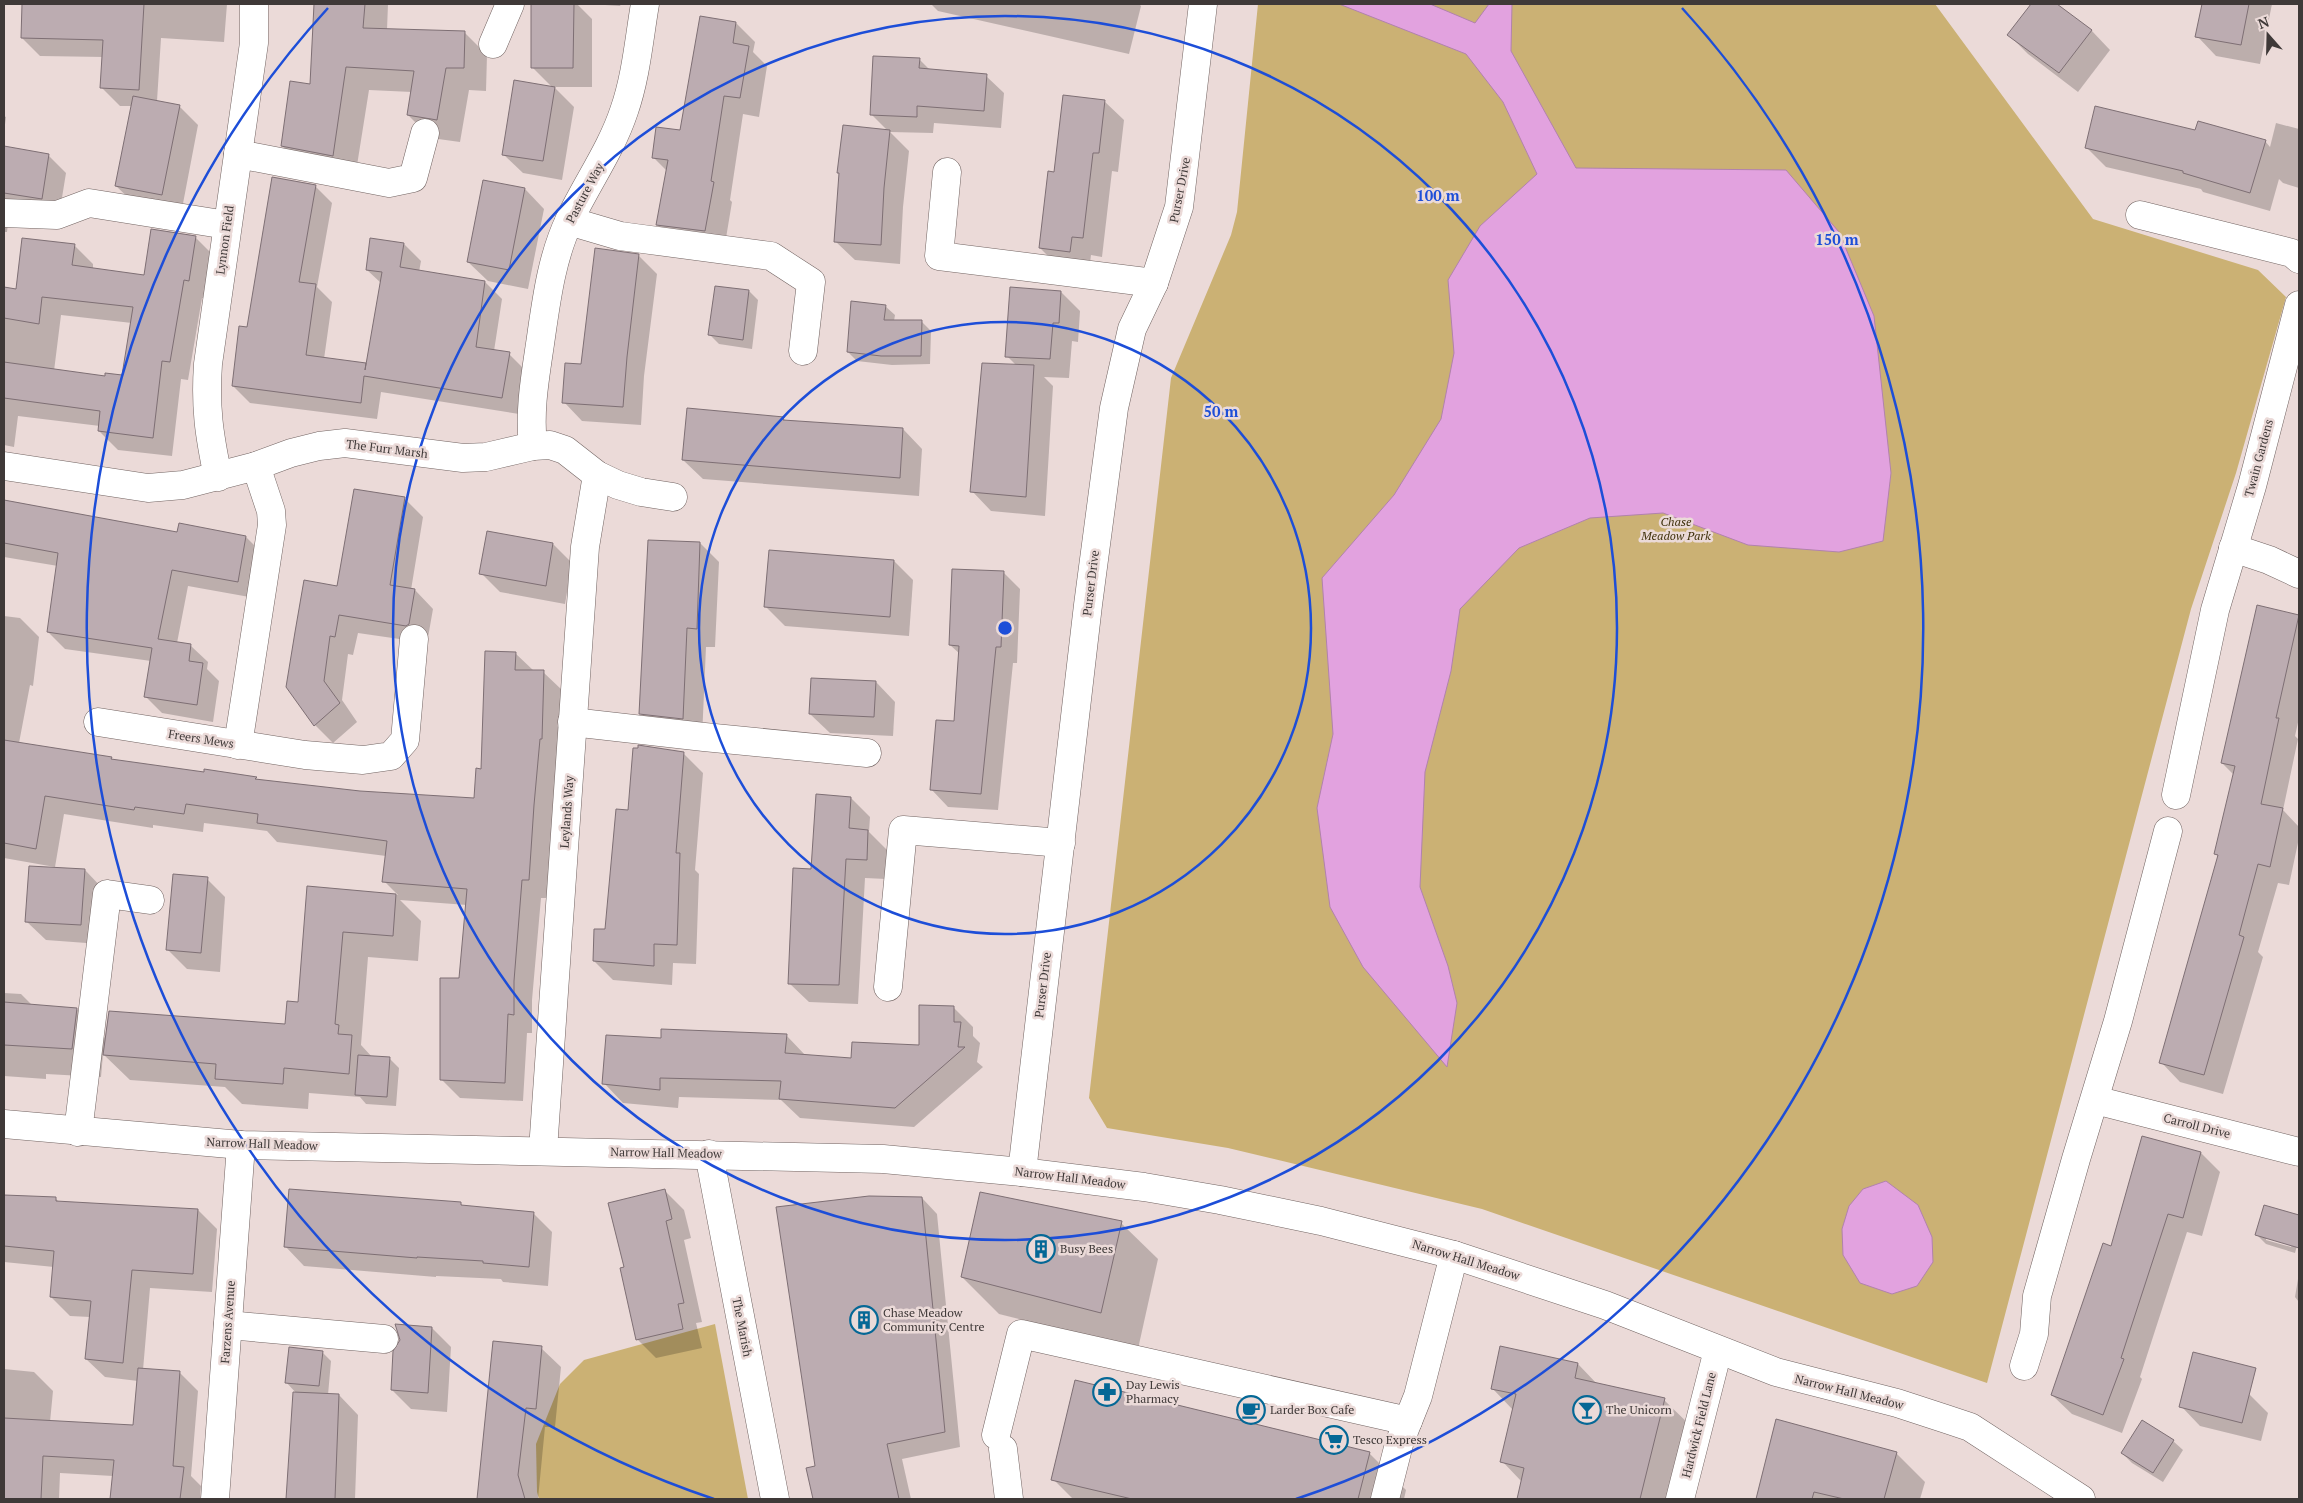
<svg xmlns="http://www.w3.org/2000/svg" width="2303" height="1503" font-family="'PT Serif',serif">
<style>
.green{fill:#cbb174}
.water{fill:#e2a2df;stroke:#b182ad}
.shadow{fill:#0003;fill-rule:evenodd}
.building{fill:#bcacb1;stroke:#7e6f74}
.lines{fill:none;stroke-linecap:round;stroke-linejoin:round}
.minor-casing{stroke:#726462;stroke-width:29}
.minor{stroke:#fff;stroke-width:28}
.ring{fill:none;stroke:#1d4ed8;stroke-width:2.5}
.labels{text-anchor:middle;stroke-width:5;stroke-linejoin:round;paint-order:stroke}
.street-label{font-size:12px;fill:#3f3938;stroke:#ebdad8}
.park-label{font-size:12px;font-style:italic;fill:#40320d;stroke:#ebdad8}
.poi-label{font-size:12px;fill:#3f3938;stroke:#ebdad8;text-anchor:start}
.centre{fill:#1d4ed8;stroke:#ebdad8;stroke-width:2.5}
.ring-label{font-size:15px;text-anchor:middle;font-weight:bold;fill:#1d4ed8;stroke:#ebdad8;stroke-width:5;stroke-linejoin:round;paint-order:stroke}
</style>
<rect width="100%" height="100%" fill="#ebdad8"/>
<g class="green">
<polygon points="1258,4 1935,4 2093,219 2258,270 2286,297 2236,473 2191,609 1987,1383 1482,1209 1228,1148 1107,1128 1089,1098 1171,378 1231,235 1237,212"/>
<polygon points="715,1324 748,1499 539,1499 537,1492 536,1444 560,1384 584,1360"/>
</g>
<g class="water">
<polygon points="1339,4 1430,4 1475,23 1489,4 1512,4 1511,51 1576,168 1786,170 1839,232 1874,316 1891,473 1883,541 1839,552 1748,545 1663,513 1590,518 1519,548 1460,609 1451,671 1425,772 1420,887 1448,966 1457,1003 1447,1067 1363,967 1330,907 1317,808 1333,734 1322,578 1394,495 1441,419 1454,353 1448,280 1480,226 1537,174 1503,102 1466,54"/>
<polygon points="1886,1181 1918,1205 1932,1237 1933,1262 1917,1286 1892,1294 1860,1283 1843,1255 1842,1229 1849,1206 1863,1189"/>
</g>
<g class="shadow">
<polygon points="23,4 227,4 224,42 161,38 157,101 179,106 198,125 181,214 136,205 116,186 132,106 120,106 102,88 104,57 40,56 22,38"/>
<polygon points="315,4 388,4 387,30 464,32 487,55 486,91 469,90 460,142 431,138 408,115 412,92 369,90 355,178 305,169 282,146 311,86"/>
<polygon points="533,4 577,4 592,19 592,87 554,87 574,107 562,180 523,173 503,154 552,87 533,68"/>
<polygon points="590,4 621,4 620,6"/>
<polygon points="931,4 1139,4 1141,6 1129,54 938,11"/>
<polygon points="2032,4 2055,4 2091,30 2110,50 2078,92 2028,54 2009,35"/>
<polygon points="2204,4 2272,4 2260,64 2216,56 2197,36"/>
<polygon points="736,23 755,42 753,52 767,66 759,117 743,114 730,200 732,202 724,250 676,244 657,225 667,171 653,157 681,132"/>
<polygon points="919,59 930,70 986,76 1004,93 1001,128 934,123 933,133 890,132 909,151 903,207 900,264 855,260 835,241 840,174 838,173 888,131 871,114"/>
<polygon points="1104,101 1124,120 1118,172 1112,171 1102,257 1091,255 1089,271 1059,267 1040,248 1055,173"/>
<polygon points="4,116 6,117 4,132"/>
<polygon points="2276,123 2299,129 2299,188 2283,183 2279,179 2270,211 2203,192 2201,189 2106,167 2087,148 2196,131 2265,141 2270,147"/>
<polygon points="4,147 48,155 66,173 59,216 8,223 7,232 4,232"/>
<polygon points="315,186 332,203 317,287 332,302 324,359 367,366 381,283 367,270 404,244 421,261 419,272 485,282 502,299 494,351 509,354 526,371 519,414 381,392 377,419 250,403 233,386 248,328"/>
<polygon points="525,189 544,209 528,289 488,281 468,262"/>
<path d="M195,237L214,256L207,299L202,298L188,380L181,379L172,456L118,450L99,431L100,426L18,416L14,447L4,445V288L17,290L74,245L93,264V269L145,276ZM61,315L132,323L123,376L106,378L54,371Z"/>
<polygon points="638,255 657,274 644,376 641,425 582,421 564,402"/>
<polygon points="749,291 758,300 752,349 719,344 710,335"/>
<polygon points="1061,292 1080,311 1078,342 1072,341 1069,378 1044,377 1053,386 1045,516 991,511 972,491 1016,365 1007,356"/>
<polygon points="885,306 895,315 894,321 922,322 931,331 930,364 892,365 857,361 848,352"/>
<polygon points="783,418 786,421 903,429 922,449 919,496 703,479 683,460"/>
<polygon points="404,498 423,517 411,590 415,590 433,609 427,643 358,633 353,655 348,654 342,700 357,722 333,743 315,725 338,588"/>
<polygon points="4,500 178,533 180,524 246,537 263,554 255,598 188,586 177,643 191,646 208,662 207,669 219,681 213,722 162,713 146,697 151,661 65,649 48,632 58,566 4,557"/>
<polygon points="488,532 553,544 572,563 565,604 500,592 481,573"/>
<polygon points="700,543 719,562 715,647 706,647 702,738 660,733 640,713"/>
<polygon points="894,561 913,580 909,636 785,626 766,607"/>
<polygon points="1003,572 1020,589 1017,663 1013,663 998,810 948,807 931,789 956,723 960,654 950,645"/>
<polygon points="2258,606 2299,616 2299,718 2295,736 2298,739 2283,810 2299,827 2299,838 2289,885 2278,883 2258,952 2263,957 2223,1094 2180,1082 2161,1062 2219,857 2216,854 2234,775 2222,763"/>
<polygon points="4,616 20,618 39,637 33,686 30,685 19,743 111,758 114,761 205,773 205,771 256,778 259,781 359,792 475,799 515,653 534,671 543,672 562,690 547,898 541,898 532,1000 532,1033 527,1033 523,1101 460,1098 441,1079 461,980 467,905 400,900 421,921 418,961 368,957 361,1045 373,1058 390,1059 399,1068 396,1106 366,1104 360,1097 309,1093 308,1109 242,1104 225,1087 130,1080 103,1054 101,1077 46,1074 46,1079 4,1076 4,993 21,994 33,1006 77,1009 106,1039 287,1025 300,1003 308,887 398,895 384,881 386,856 277,842 267,831 204,823 203,832 153,825 153,828 64,814 55,867 4,858"/>
<polygon points="876,682 895,702 893,736 830,733 810,714"/>
<polygon points="639,750 683,753 703,773 695,870 699,874 696,964 673,963 672,985 613,980 594,961 606,930"/>
<polygon points="851,798 870,817 869,832 887,850 886,879 865,878 858,1004 809,1002 789,983 812,870"/>
<polygon points="85,870 104,890 100,944 46,940 26,921"/>
<polygon points="206,878 225,897 220,972 187,969 167,949"/>
<polygon points="954,1008 973,1027 973,1036 980,1043 977,1062 983,1067 914,1127 800,1118 781,1100 679,1097 678,1108 623,1103 604,1083 662,1039 786,1035 806,1056 852,1060 920,1047"/>
<polygon points="2201,1153 2220,1172 2202,1236 2187,1232 2140,1377 2142,1379 2122,1433 2072,1414 2052,1395"/>
<polygon points="665,1191 684,1210 691,1238 684,1240 702,1322 696,1323 702,1348 656,1358 637,1339 626,1268"/>
<polygon points="4,1196 55,1198 60,1203 198,1210 217,1229 212,1292 150,1288 143,1370 180,1373 198,1391 191,1476 201,1486 200,1499 111,1499 113,1476 60,1473 59,1499 4,1499 4,1369 34,1372 53,1391 50,1422 134,1426 138,1381 105,1377 86,1359 90,1317 70,1316 51,1297 54,1267 4,1262"/>
<polygon points="922,1198 937,1214 960,1447 902,1459 911,1499 814,1499 808,1469 816,1467"/>
<polygon points="460,1203 464,1207 533,1213 552,1232 548,1286 503,1282 501,1279 436,1276 436,1277 304,1266 285,1246"/>
<path d="M2294,1215L2299,1220V1238L2295,1253L2266,1244L2257,1235ZM2266,1237L2292,1245L2291,1247L2266,1240Z"/>
<polygon points="1121,1223 1158,1259 1138,1349 999,1314 962,1277"/>
<polygon points="2299,1273 2299,1302 2295,1297"/>
<polygon points="432,1328 451,1347 447,1412 411,1409 392,1390"/>
<polygon points="495,1343 541,1348 561,1367 555,1427 545,1427 538,1499 479,1499"/>
<polygon points="322,1352 331,1361 328,1395 339,1395 358,1415 355,1499 288,1499 294,1393 297,1394 286,1382"/>
<polygon points="1578,1364 1598,1385 1664,1400 1693,1428 1674,1499 1518,1499 1522,1482 1502,1461 1513,1410 1492,1388"/>
<polygon points="2249,1394 2268,1413 2261,1441 2200,1426 2181,1406"/>
<polygon points="1777,1420 1896,1453 1925,1482 1920,1499 1757,1499"/>
<polygon points="2173,1441 2183,1450 2163,1482 2132,1463 2122,1453"/>
<polygon points="1369,1453 1406,1490 1404,1499 1073,1499 1053,1479"/>
</g>
<g class="building">
<polygon points="22,4 144,4 139,90 100,88 103,40 21,38"/>
<polygon points="314,4 365,4 363,28 465,31 464,68 446,68 437,120 407,115 414,71 346,67 333,156 281,146 290,81 310,84"/>
<polygon points="531,4 574,4 573,68 531,68"/>
<polygon points="2031,4 2057,4 2092,30 2059,73 2007,35"/>
<polygon points="2202,4 2249,4 2241,45 2195,37"/>
<polygon points="700,16 736,22 733,43 749,46 740,98 724,96 711,181 714,182 705,231 656,225 668,160 652,158 656,127 680,130"/>
<polygon points="873,56 920,58 919,68 987,74 984,111 917,106 917,117 870,115"/>
<polygon points="514,80 555,87 543,161 502,155"/>
<polygon points="1063,95 1105,100 1099,153 1093,153 1083,238 1072,237 1070,252 1039,248 1048,171 1054,172"/>
<polygon points="133,96 180,105 162,195 115,186"/>
<polygon points="2095,106 2195,130 2198,121 2266,140 2250,193 2183,173 2183,171 2085,148"/>
<polygon points="843,125 890,130 884,188 881,245 834,242 839,173 837,173"/>
<polygon points="4,146 49,154 42,199 4,193"/>
<polygon points="272,177 316,185 299,282 316,284 306,355 366,363 365,370 382,272 366,270 370,238 404,243 400,267 485,281 476,347 510,352 502,398 364,376 361,403 232,386 239,326 247,327"/>
<polygon points="483,180 525,188 509,270 467,262"/>
<polygon points="151,229 196,236 189,281 184,280 170,362 162,361 153,438 98,431 100,411 4,398 4,362 105,376 105,373 122,375 133,307 42,297 39,324 4,318 4,287 16,289 22,238 75,244 72,265 144,275"/>
<polygon points="595,248 639,254 627,357 623,407 562,403 565,363 581,364"/>
<polygon points="715,286 749,290 743,340 708,335"/>
<polygon points="1010,287 1061,291 1059,323 1053,323 1050,359 1005,357"/>
<polygon points="851,301 886,305 884,320 922,320 921,356 881,356 847,352"/>
<polygon points="982,363 1034,365 1026,497 970,492"/>
<polygon points="687,408 784,417 783,420 903,428 900,478 682,460"/>
<polygon points="354,489 405,497 390,585 415,589 409,624 406,626 339,615 335,637 330,636 324,681 340,703 314,726 286,687 295,632 304,580 337,586"/>
<polygon points="4,500 177,532 179,523 246,536 238,582 172,570 158,639 191,644 189,661 203,663 197,705 144,697 152,648 47,632 58,553 4,543"/>
<polygon points="487,531 553,543 546,586 479,574"/>
<polygon points="648,540 700,542 697,629 687,628 683,719 639,714"/>
<polygon points="769,550 894,560 890,617 764,607"/>
<polygon points="952,569 1004,571 1001,647 996,647 981,794 930,790 936,720 954,721 959,646 949,645"/>
<polygon points="2257,605 2299,615 2276,718 2279,718 2261,804 2283,808 2270,867 2258,864 2239,935 2244,937 2204,1075 2159,1063 2218,855 2214,854 2235,766 2221,763"/>
<polygon points="485,651 516,652 515,670 544,670 542,739 540,739 534,805 529,880 522,880 514,981 514,1015 508,1014 505,1083 440,1080 440,978 459,978 467,889 382,882 387,841 257,823 258,814 186,804 184,814 135,807 134,810 45,796 36,849 4,843 4,740 112,757 111,759 204,772 204,769 257,777 255,779 360,791 474,798 476,768 481,769"/>
<polygon points="811,678 876,681 874,717 809,714"/>
<polygon points="638,745 684,752 676,853 680,853 677,945 654,944 654,966 593,961 594,929 605,929 616,809 628,810 633,748 638,748"/>
<polygon points="816,794 851,797 849,828 868,830 867,860 846,859 839,985 788,984 793,868 811,869"/>
<polygon points="29,866 85,869 81,925 25,922"/>
<polygon points="173,874 208,877 201,953 166,950"/>
<polygon points="307,886 396,894 393,936 343,932 335,1024 339,1025 338,1034 352,1035 349,1074 284,1068 283,1084 215,1079 216,1064 103,1055 109,1011 285,1024 287,1001 298,1002"/>
<polygon points="4,1002 77,1008 72,1049 4,1045"/>
<polygon points="919,1005 954,1006 954,1022 961,1022 958,1047 965,1047 895,1108 779,1099 781,1081 660,1078 660,1090 602,1084 606,1035 661,1038 661,1029 787,1034 785,1053 851,1058 852,1042 919,1045"/>
<polygon points="358,1055 390,1057 387,1097 355,1095"/>
<polygon points="2142,1136 2201,1152 2183,1218 2168,1214 2121,1358 2124,1359 2103,1415 2051,1395 2103,1243 2111,1246"/>
<polygon points="289,1189 461,1202 461,1205 534,1212 529,1267 483,1263 483,1261 417,1257 417,1258 284,1247"/>
<polygon points="665,1189 672,1219 666,1221 684,1303 678,1304 683,1329 636,1340 620,1268 624,1267 608,1203"/>
<polygon points="980,1192 1122,1221 1101,1313 961,1277"/>
<polygon points="4,1195 56,1197 56,1201 198,1209 193,1274 132,1270 123,1363 85,1359 91,1301 50,1297 54,1251 4,1246"/>
<polygon points="869,1196 922,1197 945,1432 887,1444 899,1499 813,1499 806,1468 815,1466 776,1207"/>
<polygon points="2264,1205 2299,1215 2299,1248 2255,1235"/>
<polygon points="395,1324 432,1327 428,1393 391,1390 393,1351 400,1340"/>
<polygon points="493,1341 542,1346 536,1409 526,1408 518,1475 525,1499 477,1499"/>
<polygon points="1500,1346 1578,1363 1575,1378 1665,1398 1640,1499 1517,1499 1524,1468 1500,1462 1516,1394 1491,1389"/>
<polygon points="289,1347 323,1351 319,1386 285,1383"/>
<polygon points="2193,1352 2256,1368 2242,1423 2179,1407"/>
<polygon points="138,1368 180,1371 173,1466 184,1467 180,1499 110,1499 114,1460 43,1456 41,1499 4,1499 4,1418 133,1425"/>
<polygon points="1075,1380 1370,1452 1358,1499 1132,1499 1051,1480"/>
<polygon points="293,1392 339,1394 335,1499 286,1499"/>
<polygon points="1776,1419 1897,1452 1884,1499 1844,1499 1814,1492 1812,1499 1756,1499"/>
<polygon points="2142,1420 2174,1440 2153,1473 2121,1453"/>
</g>
<g class="lines">
<defs>
<g id="minor">
<polyline points="493,44 510,4"/>
<polyline points="238,154 389,183 413,178 425,133"/>
<polyline points="947,172 939,256 1154,283"/>
<polyline points="4,213 57,215 89,203 227,225"/>
<polyline points="2140,215 2292,253 2299,259"/>
<polyline points="569,221 620,236 771,256 811,282 803,351"/>
<path d="M533,446C529,411 535,378 540,344C546,303 551,258 570,219C587,183 611,150 624,111C636,77 639,39 645,4"/>
<polyline points="4,466 148,488 183,485 256,466 291,453 319,446 345,443 463,458 486,457 533,446 550,445 565,450 597,475 618,485 641,492 673,497"/>
<path d="M218,477C209,434 205,407 208,364L254,43V4"/>
<polyline points="2233,548 2269,560 2299,574"/>
<polyline points="98,722 305,755 363,760 391,756 405,740 414,639"/>
<polyline points="572,722 704,737 867,753"/>
<polyline points="238,745 272,525 271,511 256,466"/>
<polyline points="2176,795 2215,610 2252,486 2299,305"/>
<polyline points="888,987 903,830 1061,843"/>
<polyline points="2095,1100 2299,1152"/>
<polyline points="4,1124 241,1145 883,1159 1022,1172 1144,1187 1220,1200 1321,1221 1454,1255 1605,1305 1776,1372 1897,1403 1946,1419 1970,1427 2081,1499"/>
<polyline points="78,1132 107,894 150,900"/>
<polyline points="543,1150 585,547 597,475"/>
<polyline points="709,1154 775,1499"/>
<polyline points="1022,1172 1088,605 1114,408 1132,329 1154,283 1179,207 1203,4"/>
<polyline points="228,1325 384,1339"/>
<polyline points="2024,1366 2034,1334 2037,1296 2076,1159 2118,1021 2168,831"/>
<polyline points="996,1435 1021,1334 1408,1421 1418,1396 1454,1255"/>
<polyline points="1003,1449 1009,1499"/>
<polyline points="215,1499 241,1145"/>
<polyline points="1385,1499 1399,1444 1408,1421"/>
<polyline points="1680,1499 1718,1350"/>
</g>
</defs>
<use href="#minor" class="minor-casing"/>
<use href="#minor" class="minor"/>
</g>
<g class="ring">
<circle cx="1005" cy="628" r="306"/>
<circle cx="1005" cy="628" r="612"/>
<path d="M714 1499A918 918 0 0 1 328 8M1682 8A918 918 0 0 1 1296 1499"/>
</g>
<defs>
<symbol id="building-ring" viewBox="-11 -11 22 22"><circle r="9.5" fill="#ebdad8" stroke="#056896" stroke-width="1.5"/><path d="M-4-6H4V6H1V3H-1V6H-4ZM-2.5-4.3h1.7v1.8h-1.7ZM.8-4.3h1.7v1.8H.8ZM-2.5-1h1.7V.8h-1.7ZM.8-1h1.7V.8H.8Z" fill="#056896"/></symbol>
<symbol id="pharmacy-ring" viewBox="-11 -11 22 22"><circle r="9.5" fill="#ebdad8" stroke="#056896" stroke-width="1.5"/><path d="M-2-6h4v4h4v4h-4v4h-4v-4h-4v-4h4Z" fill="#056896"/></symbol>
<symbol id="cafe-ring" viewBox="-11 -11 22 22"><circle r="9.5" fill="#ebdad8" stroke="#056896" stroke-width="1.5"/><path d="M-5.5-4.5H6V0H3Q3 3.5 0 3.5H-2.5Q-5.5 3.5-5.5 0ZM3-3.2v2h1.7v-2ZM-6 4.5H4V6H-6Z" fill="#056896"/></symbol>
<symbol id="bar-ring" viewBox="-11 -11 22 22"><circle r="9.5" fill="#ebdad8" stroke="#056896" stroke-width="1.5"/><path d="M-6-5H6L.8 .8V4.5H3.5V6h-7V4.5H-.8V.8Z" fill="#056896"/></symbol>
<symbol id="supermarket-ring" viewBox="-11 -11 22 22"><circle r="9.5" fill="#ebdad8" stroke="#056896" stroke-width="1.5"/><path d="M-6-5.5h2.5l.6 2H6L4.5 2H-2.5L-4.4-4H-6ZM-1.5 3.2a1.3 1.3 0 1 0 .1 0ZM3 3.2a1.3 1.3 0 1 0 .1 0Z" fill="#056896"/></symbol>
</defs>
<g fill-rule="evenodd">
<use href="#building-ring" x="1025" y="1233" width="32" height="32"/>
<use href="#building-ring" x="848" y="1304" width="32" height="32"/>
<use href="#pharmacy-ring" x="1091" y="1376" width="32" height="32"/>
<use href="#cafe-ring" x="1235" y="1394" width="32" height="32"/>
<use href="#bar-ring" x="1571" y="1394" width="32" height="32"/>
<use href="#supermarket-ring" x="1318" y="1424" width="32" height="32"/>
</g>
<g class="labels">
<g class="street-label">
<text transform="translate(1180 190) rotate(-79)" y="4">Purser Drive</text>
<text transform="translate(585 193) rotate(-62)" y="4">Pasture Way</text>
<text transform="translate(225 240) rotate(-82)" y="4">Lynnon Field</text>
<text transform="translate(387 449) rotate(7)" y="4">The Furr Marsh</text>
<text transform="translate(2259 458) rotate(-75)" y="4">Twain Gardens</text>
<text transform="translate(1091 583) rotate(-83)" y="4">Purser Drive</text>
<text transform="translate(201 739) rotate(9)" y="4">Freers Mews</text>
<text transform="translate(567 812) rotate(-86)" y="4">Leylands Way</text>
<text transform="translate(1043 985) rotate(-83)" y="4">Purser Drive</text>
<text transform="translate(2197 1126) rotate(14)" y="4">Carroll Drive</text>
<text transform="translate(262 1144) rotate(2)" y="4">Narrow Hall Meadow</text>
<text transform="translate(666 1153) rotate(1)" y="4">Narrow Hall Meadow</text>
<text transform="translate(1070 1178) rotate(7)" y="4">Narrow Hall Meadow</text>
<text transform="translate(1466 1260) rotate(17)" y="4">Narrow Hall Meadow</text>
<text transform="translate(228 1322) rotate(-86)" y="4">Farzens Avenue</text>
<text transform="translate(742 1327) rotate(79)" y="4">The Marish</text>
<text transform="translate(1849 1392) rotate(14)" y="4">Narrow Hall Meadow</text>
<text transform="translate(1699 1425) rotate(-76)" y="4">Hardwick Field Lane</text>
</g>
<g class="park-label">
<text x="1676" y="526">Chase<tspan x="1676" dy="14">Meadow Park</tspan></text>
</g>
<g class="poi-label">
<text x="1060" y="1253">Busy Bees</text>
<text x="883" y="1317">Chase Meadow<tspan x="883" dy="14">Community Centre</tspan></text>
<text x="1126" y="1389">Day Lewis<tspan x="1126" dy="14">Pharmacy</tspan></text>
<text x="1270" y="1414">Larder Box Cafe</text>
<text x="1606" y="1414">The Unicorn</text>
<text x="1353" y="1444">Tesco Express</text>
</g>
</g>
<circle cx="1005" cy="628" r="8" class="centre"/>
<g class="ring-label">
<text x="1438" y="201">100 m</text>
<text x="1837" y="245">150 m</text>
<text x="1221" y="417">50 m</text>
</g>
<rect width="2303" height="1503" fill="none" stroke="#3f3938" stroke-width="10"/>
<g transform="translate(2268 35) rotate(340)" stroke="#ebdad8" stroke-width="4" paint-order="stroke">
<path d="M0-4L9 19L0 12L-9 19Z" fill="#3f3938"/>
<text y="-8" font-size="14" font-weight="bold" text-anchor="middle" fill="#3f3938">N</text>
</g>
</svg>
